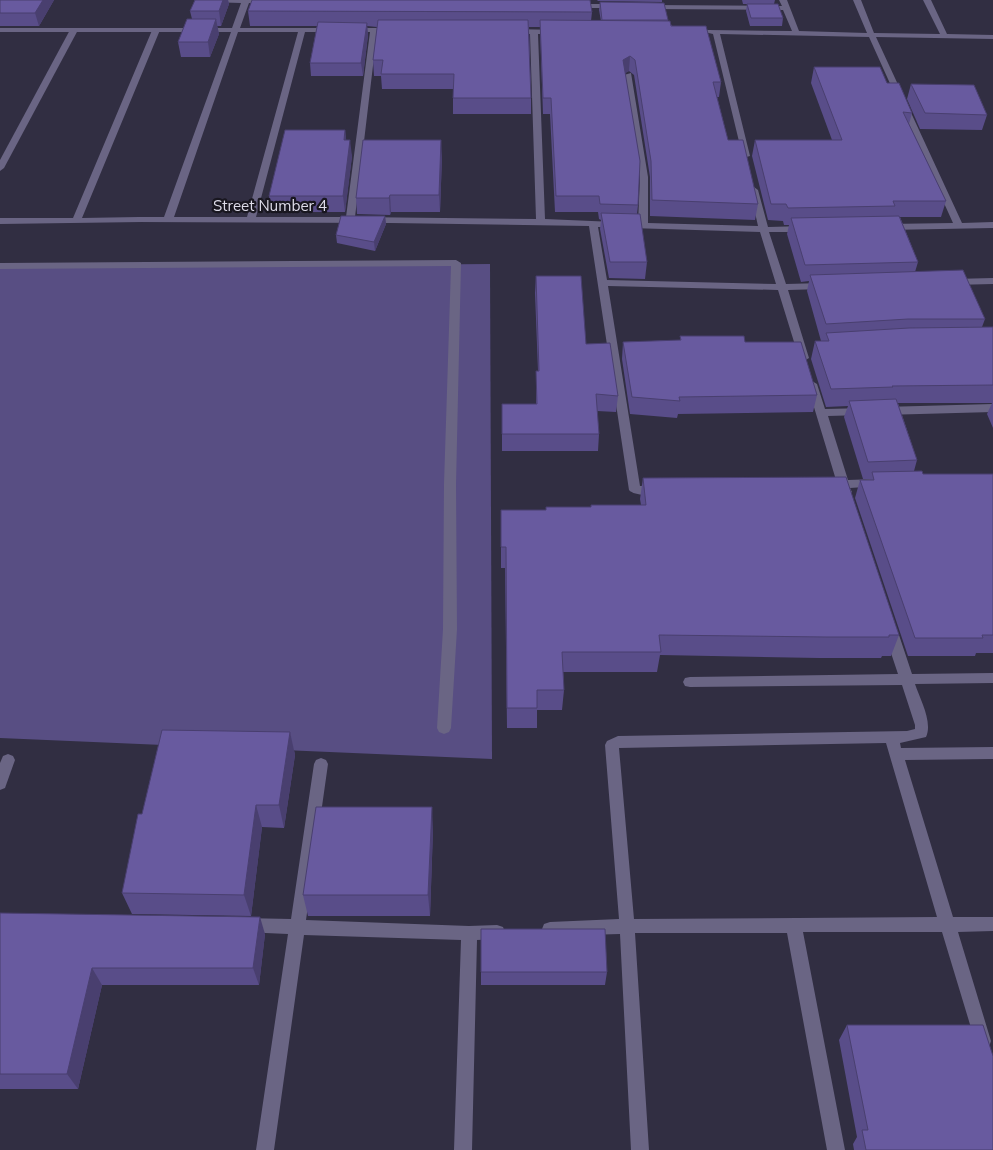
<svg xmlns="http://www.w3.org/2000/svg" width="993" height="1150" font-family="Mulish,sans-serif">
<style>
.green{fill:#584e83}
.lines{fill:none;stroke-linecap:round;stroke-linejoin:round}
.lane{fill:#6a6584;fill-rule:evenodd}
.street{fill:#6a6584;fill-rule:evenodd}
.wall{fill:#594d89}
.shaded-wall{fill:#493f6f}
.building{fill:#685a9f;stroke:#493f6f}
.labels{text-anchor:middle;stroke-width:4.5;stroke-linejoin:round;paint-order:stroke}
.far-street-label{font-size:15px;fill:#dedce9;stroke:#191720}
</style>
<rect width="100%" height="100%" fill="#312e42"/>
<polygon class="green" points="490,264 492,759 0,738 0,268"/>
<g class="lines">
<g class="lane">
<polygon points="71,28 78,30 4,168 0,171 0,160"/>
<polygon points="153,28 160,30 82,218 139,217 142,218 142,222 0,224 0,218 73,218"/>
</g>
<g class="street">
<path d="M204,0H272L269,3H249L240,28H396V32H377L355,217L536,219L530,34L513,33L509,31L513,29L559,30L560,32L556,34H538L545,219L638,223L640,177L624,75L631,73L648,177V223L758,226L750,190L754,187L758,190L768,227L806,226L811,229L806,232H769L786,284L823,283L828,286L823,289L788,290L809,358L804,361L799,358L778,290L608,286L640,486L658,485L664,489C658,496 635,497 629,490L589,226L390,223L136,222V218L139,217H164L231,32H0V28H232L241,3L208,2ZM238,32H298L247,217H174ZM305,32H370L346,217H256ZM598,227L760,232L776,284L607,280Z"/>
<polygon points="779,0 787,0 799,31 867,33 853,0 861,0 874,33 940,34 923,0 931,0 947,34 993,35 993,39 876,37 962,223 993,222 993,228 888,230 883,227 888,224 953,223 869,37 720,34 750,156 743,158 713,34 704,32 708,30 792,31 783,10 649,9 645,7 649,5 782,6"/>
<polygon points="571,4 616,4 620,6 616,8 574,8 570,6"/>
<polygon points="456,260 461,263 456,484 457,629 451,728 449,732 444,734 439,732 437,728 443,629 444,484 451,266 0,269 0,263"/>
<polygon points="993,278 993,284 953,285 948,282 953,279"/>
<polygon points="812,381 817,384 825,409 867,408 868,411 867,414 863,415 828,416 848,480 876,479 880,480 882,483 880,486 850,488 852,492 846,496 842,495 839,488 832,487 830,484 832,481 836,480 807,384"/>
<polygon points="993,404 993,412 883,415 878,411 883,407"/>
<path d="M890,624L895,625L897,629L912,674L993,673V683L915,684C920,699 933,722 926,737L900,743L901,748L993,747V759L905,760L953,917H993V931L958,932L991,1041L989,1047L983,1049L977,1047L975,1041L942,932H803L845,1150H827L787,933H635L649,1150H631L620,934L550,936L544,934L542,929L544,924L550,922L619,919L605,745L607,741L618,736L907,731L915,729V725L902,685L690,687L685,686L683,682L685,678L690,677L898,674L883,629L885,625ZM886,743L937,917L634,919L619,748Z"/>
<polygon points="8,754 13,756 15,760 5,788 0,790 0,763 3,756"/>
<polygon points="321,758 326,760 328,764 306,920 469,926 497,925 503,927 505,932 503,937 497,939 477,940 472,1150 454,1150 461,940 304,935 274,1150 256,1150 288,934 245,932 239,930 237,925 239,920 245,918 291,919 314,764 316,760"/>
</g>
</g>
<g class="wall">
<polygon points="0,0 54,0 39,26 0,26"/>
<polygon points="195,0 228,0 229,4 221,26 217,26 219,34 210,57 181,57 178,42 192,19 190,11"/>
<polygon points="597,0 662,0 662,2 598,1"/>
<polygon points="742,0 775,0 774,4 743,4"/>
<polygon points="600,2 664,3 668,21 721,82 719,97 717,97 728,140 758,204 755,220 650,216 650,177 634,75 629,71 625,73 638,205 637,214 647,262 645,279 609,278 600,229 601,220 599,219 598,212 555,212 550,114 543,114 540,27 529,27 531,98 531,114 453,114 453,89 382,89 381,76 374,76 373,60 377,27 367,26 368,35 363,76 311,76 310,63 317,26 250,26 248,11 592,12 591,21 601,21 599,10"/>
<polygon points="747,4 783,18 782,26 750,26 746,11"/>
<polygon points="814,67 887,83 912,113 909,124 946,201 941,217 900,217 918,262 915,272 985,319 982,327 993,327 993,428 987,414 992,403 898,403 917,460 914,471 923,474 993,474 993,653 976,653 975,656 908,656 855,498 860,480 870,480 870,479 863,479 844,417 848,406 826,407 811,359 815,341 824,341 821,341 807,291 809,281 801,282 787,234 789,225 784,225 783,221 768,220 752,156 755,140 832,140 811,83"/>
<polygon points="911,84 987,115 982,130 920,129 907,99"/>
<polygon points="345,130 346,140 352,156 345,212 271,212 269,196"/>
<polygon points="442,156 440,212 391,212 390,215 357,214 356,198"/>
<polygon points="385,216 386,224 375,251 337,243 336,235"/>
<polygon points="536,276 586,344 618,396 616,412 597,411 599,434 598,451 502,451 502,404 536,404 536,371 538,371 535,293"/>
<polygon points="680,336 745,342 817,395 813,412 678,414 677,418 630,414 622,359 623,342 680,340"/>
<polygon points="643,478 899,635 891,656 882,656 881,658 819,658 660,655 657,672 563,672 564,690 562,710 537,710 537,728 507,728 505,568 501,568 501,510 546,510 641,505 640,499"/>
<polygon points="290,732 295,755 284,828 262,827 251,916 132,914 122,893 142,814"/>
<polygon points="433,829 430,916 308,916 303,895"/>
<polygon points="0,913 265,934 259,985 102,985 78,1089 0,1089"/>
<polygon points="481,972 607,972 605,985 481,985"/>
<polygon points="847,1025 993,1150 854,1150 853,1144 857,1137 839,1040"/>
</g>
<g class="shaded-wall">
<polygon points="43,0 54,0 39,26 35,13"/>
<polygon points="223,0 228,0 229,4 221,26 219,11"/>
<polygon points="216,19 219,34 210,57 208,42"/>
<polygon points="367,23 368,35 363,76 361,63"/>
<polygon points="630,56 629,71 622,75 623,60"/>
<polygon points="345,130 347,146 344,140"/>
<polygon points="350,140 352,156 345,212 343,196"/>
<polygon points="441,140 442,156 440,212 439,195"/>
<polygon points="390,195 391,212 390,215 389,198"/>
<polygon points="385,216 386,224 375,251 374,242"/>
<polygon points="290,732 295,755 284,828 279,805"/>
<polygon points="256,805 262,827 251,916 244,895"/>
<polygon points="432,807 433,829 430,916 428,895"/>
<polygon points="260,917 265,934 259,985 253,968"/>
<polygon points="92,968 102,985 78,1089 67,1074"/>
</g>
<g class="building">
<polygon points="0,0 43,0 35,13 0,13"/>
<polygon points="195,0 223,0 219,11 190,11"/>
<polygon points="252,0 590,0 592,12 248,11"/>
<polygon points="600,2 664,3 668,20 602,20"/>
<polygon points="747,4 778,4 783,18 751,18"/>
<polygon points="187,19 216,19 208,42 178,42"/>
<polygon points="378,20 528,20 531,98 453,98 454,74 381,74 383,60 373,60"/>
<polygon points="540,20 670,21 671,26 706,26 721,82 713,82 728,140 743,140 758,204 652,200 651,161 635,60 630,56 623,60 640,161 638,205 600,204 599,196 556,196 551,98 543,98"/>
<polygon points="318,22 367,23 361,63 310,63"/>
<polygon points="814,67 880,67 887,83 899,83 912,113 903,112 946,201 893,201 895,206 788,208 786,204 771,204 755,140 842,140"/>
<polygon points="911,84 974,85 987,115 925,113"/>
<polygon points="285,130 345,130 344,140 350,140 343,196 269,196"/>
<polygon points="363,140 441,140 439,195 390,195 389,198 356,198"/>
<polygon points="601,213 640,214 647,262 610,262"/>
<polygon points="341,216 385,216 374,242 336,235"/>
<polygon points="899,216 918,262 805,265 791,218"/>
<polygon points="963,270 985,319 908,319 826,324 810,275"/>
<polygon points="536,276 581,276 586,344 610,343 618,396 596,394 599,434 502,434 502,404 537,404 536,371 539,371"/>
<polygon points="993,327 993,385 892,386 893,387 831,389 815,341 829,341 826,333 909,328"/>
<polygon points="680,336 744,336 745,342 801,342 817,395 679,397 680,401 632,397 623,342 681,340"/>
<polygon points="896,399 917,460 868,462 849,401"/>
<polygon points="922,471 923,474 993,474 993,635 982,635 983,638 915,638 860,480 874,480 872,472"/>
<polygon points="846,477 899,635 889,635 889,637 826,637 659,635 661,652 562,652 564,690 537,690 537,708 507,708 506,547 501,547 501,510 546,510 546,507 591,507 591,505 646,505 643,478"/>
<polygon points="162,730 290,732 279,805 256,805 244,895 122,893 138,814 142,814"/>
<polygon points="316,807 432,807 428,895 303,895"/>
<polygon points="0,913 260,917 253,968 92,968 67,1074 0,1074"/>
<polygon points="481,929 605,929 607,972 481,972"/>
<polygon points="847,1025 983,1025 993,1056 993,1150 866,1150 862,1130 868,1130"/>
</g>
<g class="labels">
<g class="far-street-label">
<text x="270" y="211">Street Number 4</text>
</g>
</g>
</svg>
